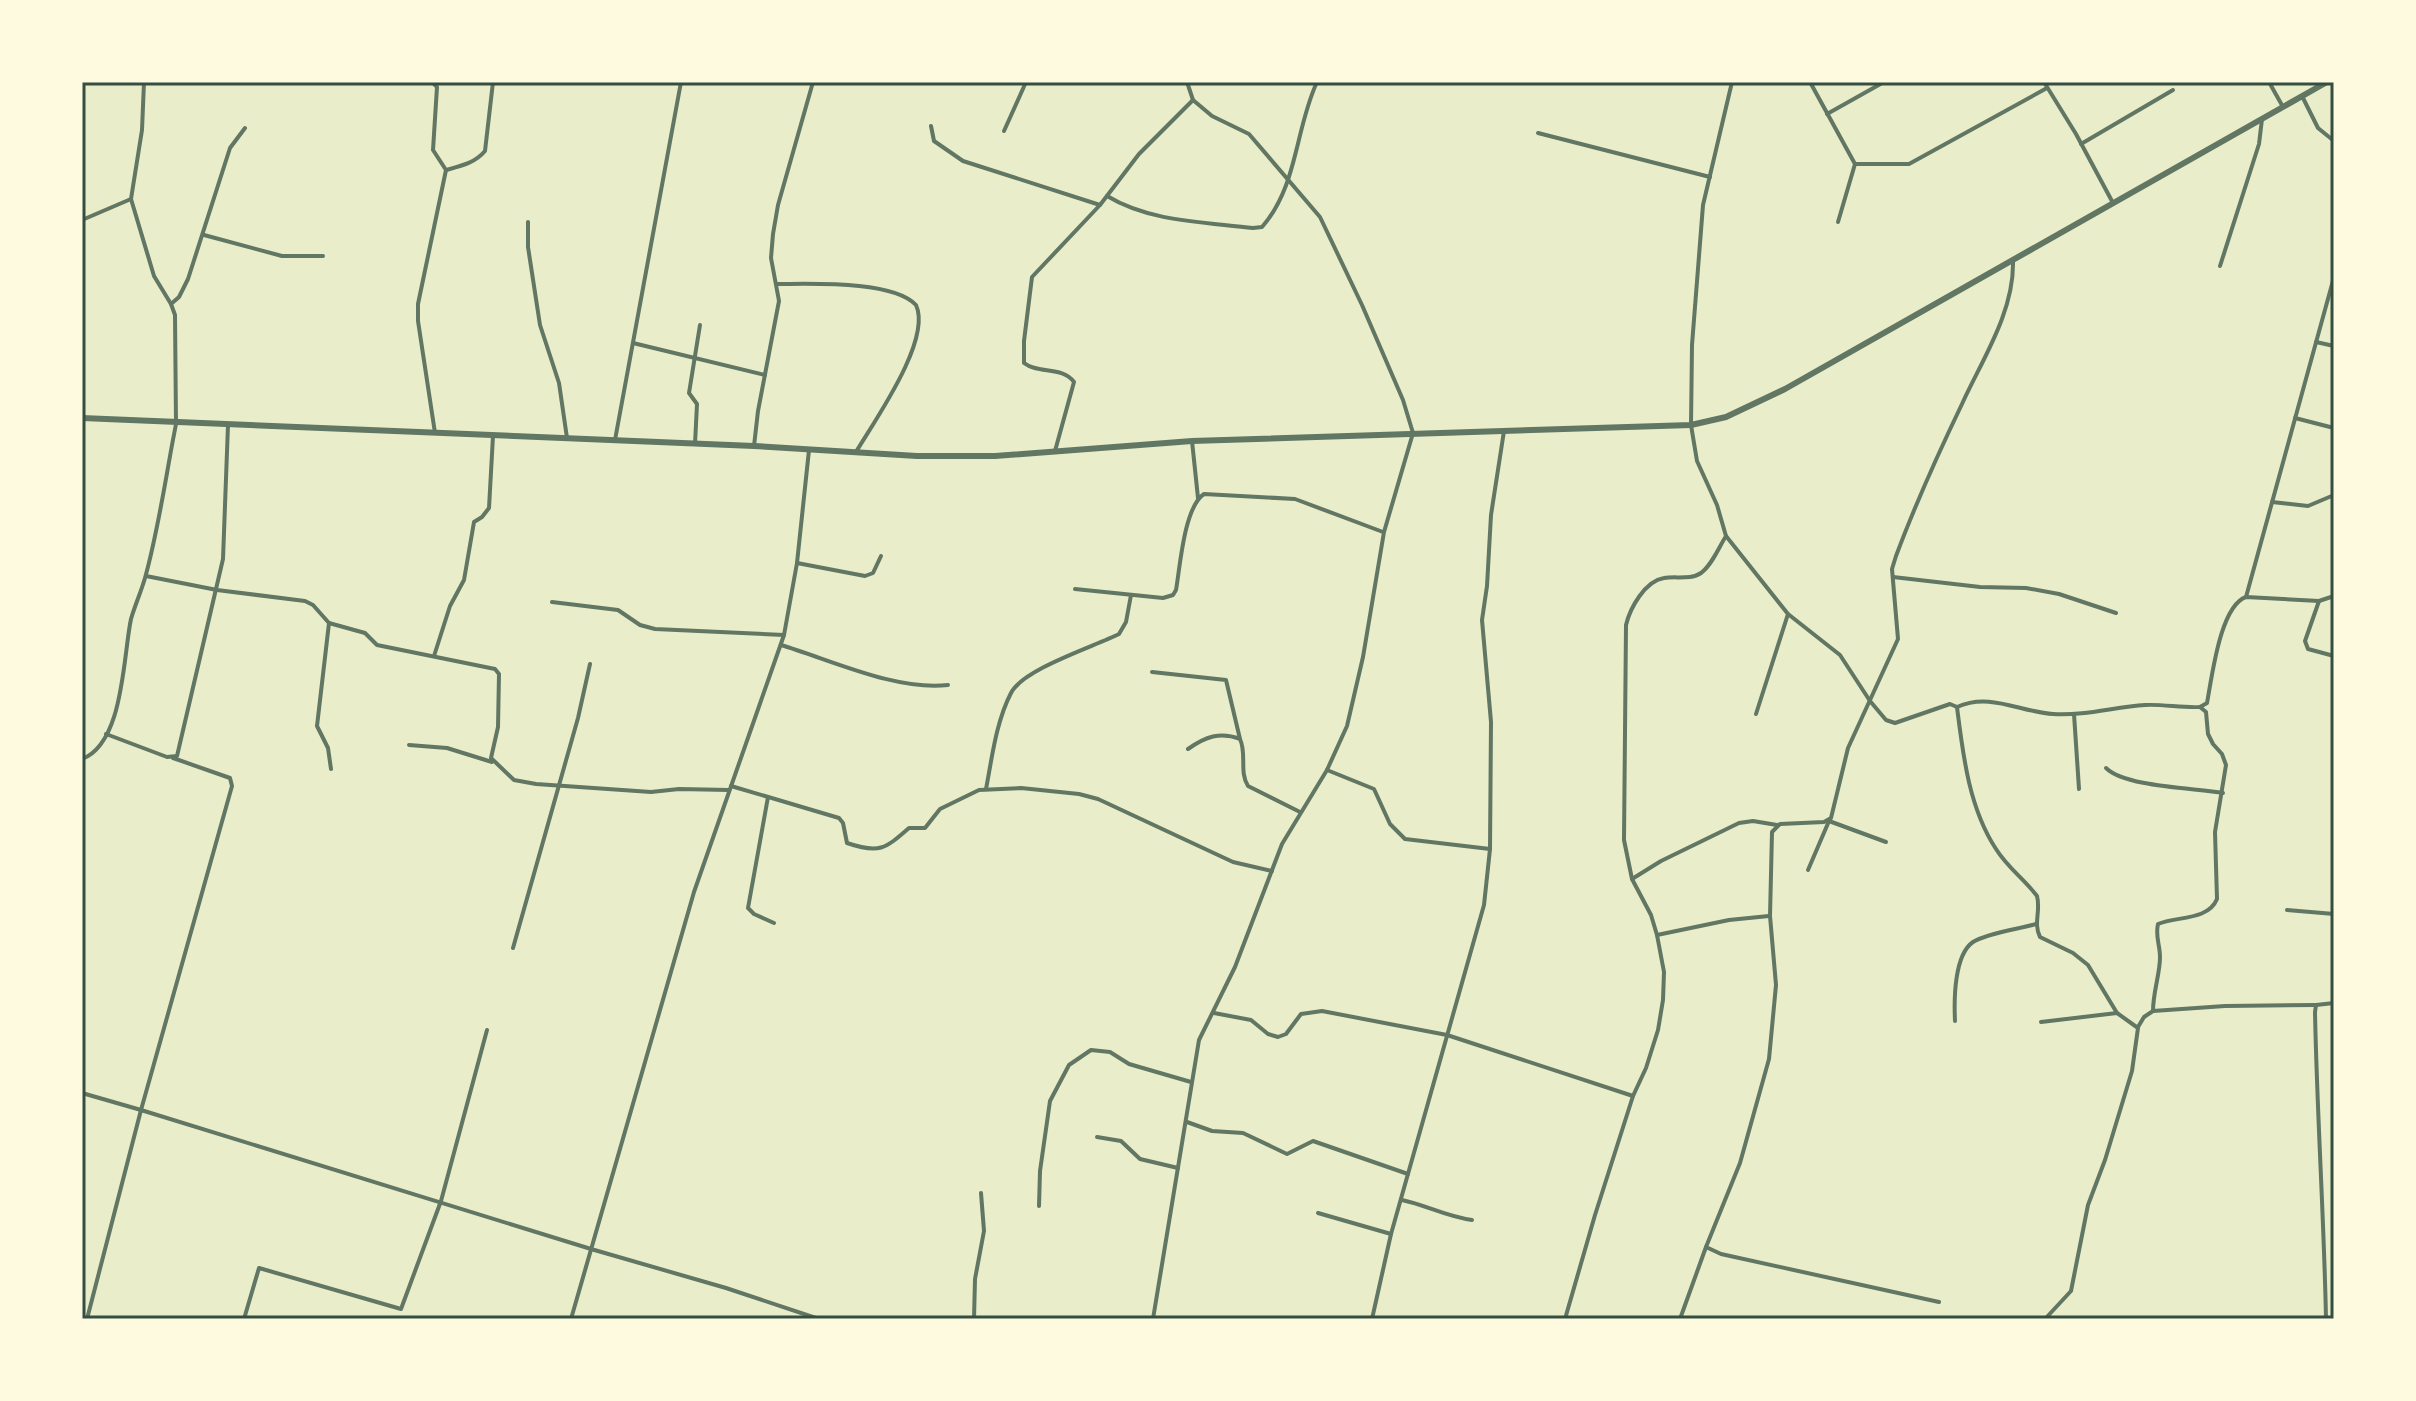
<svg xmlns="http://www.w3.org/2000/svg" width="2416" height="1401" font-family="'Libre Baskerville',serif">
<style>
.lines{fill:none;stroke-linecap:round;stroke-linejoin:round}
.minor{stroke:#617663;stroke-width:4}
.tertiary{stroke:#617663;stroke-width:6}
.neatline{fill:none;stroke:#344e41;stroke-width:3}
</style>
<rect width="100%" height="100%" fill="#e9edc9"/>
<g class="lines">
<g class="minor">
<polyline points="144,82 142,130 131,199 154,276 171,304"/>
<path d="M432,82L437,87L433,150L446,170C461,166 475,163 485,151L493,82"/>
<path d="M1732,82L1703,205L1692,345L1691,425L1697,461L1717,505L1726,536L1788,614L1840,655L1870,701L1886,720L1895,723L1950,704L1957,707C1963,755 1969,808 1996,849C2007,867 2025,880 2037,896C2041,911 2033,923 2040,937L2073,953L2088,965L2117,1013L2138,1028L2132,1071L2105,1160L2088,1205L2071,1291L2045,1319"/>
<polyline points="1810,82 1855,164 1838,222"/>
<polyline points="2044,82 2076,134 2113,203"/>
<polyline points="2269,82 2283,107"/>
<polyline points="2302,96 2318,128 2334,141"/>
<polyline points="1827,114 1884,82"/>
<polyline points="931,126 934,141 963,161 1100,205"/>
<polyline points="1004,131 1026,82"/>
<polyline points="1538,133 1710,177"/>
<polyline points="2081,144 2173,90"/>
<polyline points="1855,164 1909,164 2047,88"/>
<path d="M1107,196C1150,222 1204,222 1253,228L1262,227C1298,186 1295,129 1317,82"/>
<polyline points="82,220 131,199"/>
<polyline points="528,222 528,247 540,325 559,383 567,438"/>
<polyline points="204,235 282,256 323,256"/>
<polyline points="2220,266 2259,144 2262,119"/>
<path d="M777,284C810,284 893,280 916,305C932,340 875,420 856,452"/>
<polyline points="2316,342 2334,346"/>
<polyline points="633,343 765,375"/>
<polyline points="2295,418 2334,428"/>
<polyline points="435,433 418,321 418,304 446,170"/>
<polyline points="615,440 681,82"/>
<polyline points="1192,441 1198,498"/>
<polyline points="695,444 697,404 689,393 700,325"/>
<polyline points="754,446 758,411 779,301 771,258 773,234 778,205 813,82"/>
<path d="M1055,451L1074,382C1063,366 1038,374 1024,363V341L1032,277L1100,205L1139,154L1193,100"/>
<polyline points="2272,502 2308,506 2334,495"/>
<polyline points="797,563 865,576 873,573 881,556"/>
<polyline points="146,576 217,590 305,601 313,605 329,623 365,633 377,645 495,669 499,674 498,727 491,758 514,780 536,784 651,792 679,789 729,790"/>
<polyline points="1893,577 1980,587 2026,588 2059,594 2116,613"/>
<path d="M1075,589L1163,598L1173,595L1176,590C1180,568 1184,507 1204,494L1295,499L1383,532"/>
<polyline points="2246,597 2334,277"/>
<polyline points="2319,601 2305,641 2308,649 2334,656"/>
<polyline points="552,602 618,610 640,625 655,629 784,635"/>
<polyline points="329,623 317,726 328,748 331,769"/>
<path d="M781,645C831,660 896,691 948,685"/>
<polyline points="434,656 450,606 464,580 474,522 482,517 489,508 493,436"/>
<polyline points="1152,672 1226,680 1240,739"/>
<path d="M1957,707C1990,692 2020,712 2053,714C2085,716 2114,707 2145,705C2163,704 2182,708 2200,707L2207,703C2212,677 2220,606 2246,597L2319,601L2334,596"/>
<polyline points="1756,714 1788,614"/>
<polyline points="2074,714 2079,789"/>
<polyline points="106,734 167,757 177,756 223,559 228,425"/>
<polyline points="409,745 447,748 492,762"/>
<path d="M1188,749C1205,737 1220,731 1240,739C1247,754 1239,772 1248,786L1300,812"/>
<path d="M82,759C124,743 123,656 131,619C135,605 141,592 145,578C157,535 164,489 172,445L176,424L175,315L171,304L179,297L188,279L230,148L245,128"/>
<path d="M2106,768C2125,787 2194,788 2223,793"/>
<polyline points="1327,770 1374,789 1390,824 1405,839 1490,849"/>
<path d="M731,786L839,818L843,823L847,843C879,854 885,849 909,828H925L940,809L979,790L1021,788L1079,794L1098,799L1233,862L1272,871"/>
<path d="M986,789C992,758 996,722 1011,693C1023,669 1093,647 1119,634L1126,622L1131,595"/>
<polyline points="768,797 748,908 754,914 774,923"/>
<polyline points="1808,870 1829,821 1886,842"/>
<polyline points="1632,879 1661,861 1739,823 1753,821 1777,825"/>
<polyline points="2287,910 2334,914"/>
<polyline points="1657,935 1729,920 1769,916"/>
<polyline points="513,948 578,718 590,664"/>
<path d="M2153,1011C2153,992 2160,974 2160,957C2160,945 2155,936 2158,924C2176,916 2208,921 2217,899L2215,832L2226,765L2222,754L2213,744L2208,734L2206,712L2200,707"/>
<polyline points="1214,1013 1251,1020 1268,1034 1278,1037 1286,1034 1301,1014 1322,1011 1447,1035 1633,1096"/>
<path d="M1955,1021C1954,1000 1954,955 1973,942C1987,933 2019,929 2036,924"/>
<polyline points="2041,1022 2117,1013"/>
<polyline points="2138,1027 2144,1017 2153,1011 2225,1006 2316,1005"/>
<polyline points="82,1093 141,1110 232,786 230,778 173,758"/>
<polyline points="1187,1122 1212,1131 1243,1133 1287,1154 1313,1141 1408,1174"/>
<polyline points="1097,1137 1121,1141 1140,1159 1178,1168"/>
<path d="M1402,1200C1426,1205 1447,1217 1472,1220"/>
<polyline points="1039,1206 1040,1171 1050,1101 1069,1065 1091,1050 1110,1052 1129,1064 1191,1082"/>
<polyline points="1318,1213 1391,1234"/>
<path d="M1939,1302L1721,1254L1706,1247L1740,1163L1769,1059L1776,985L1770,916L1772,832L1780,824L1824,822L1831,818L1848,748L1898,639L1892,569L1896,556C1915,505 1938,454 1962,404C1982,360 2014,312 2013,262"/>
<polyline points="87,1319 141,1110 591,1249 726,1288 819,1319"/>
<polyline points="244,1319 259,1268 401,1309 441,1201 487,1030"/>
<polyline points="571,1319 694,892 784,635 797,563 809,450"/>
<polyline points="974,1319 975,1279 984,1231 981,1193"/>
<polyline points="1153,1319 1199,1040 1235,967 1282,844 1327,770 1347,726 1363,657 1384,532 1413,433 1403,400 1362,305 1320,217 1249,134 1212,116 1193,100 1187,82"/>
<polyline points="1372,1319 1391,1234 1484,905 1490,849 1491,722 1482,620 1487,586 1491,515 1504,431"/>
<path d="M1565,1319L1595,1215L1633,1096L1646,1068L1658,1030L1663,1000L1664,972L1657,935L1651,915L1632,879L1624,840L1626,625C1630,608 1645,581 1664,578C1675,576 1691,580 1701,573C1712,565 1719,547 1726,536"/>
<polyline points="1680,1319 1706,1247"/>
<path d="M2326,1319C2324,1217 2317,1115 2315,1012L2316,1005L2334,1003"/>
</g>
<polyline class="tertiary" points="82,418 754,446 917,456 995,456 1192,441 1691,425 1726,417 1785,389 2327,82"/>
</g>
<rect width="2416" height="1401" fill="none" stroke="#fefae0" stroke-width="168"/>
<rect x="84" y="84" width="2248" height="1233" class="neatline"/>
</svg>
